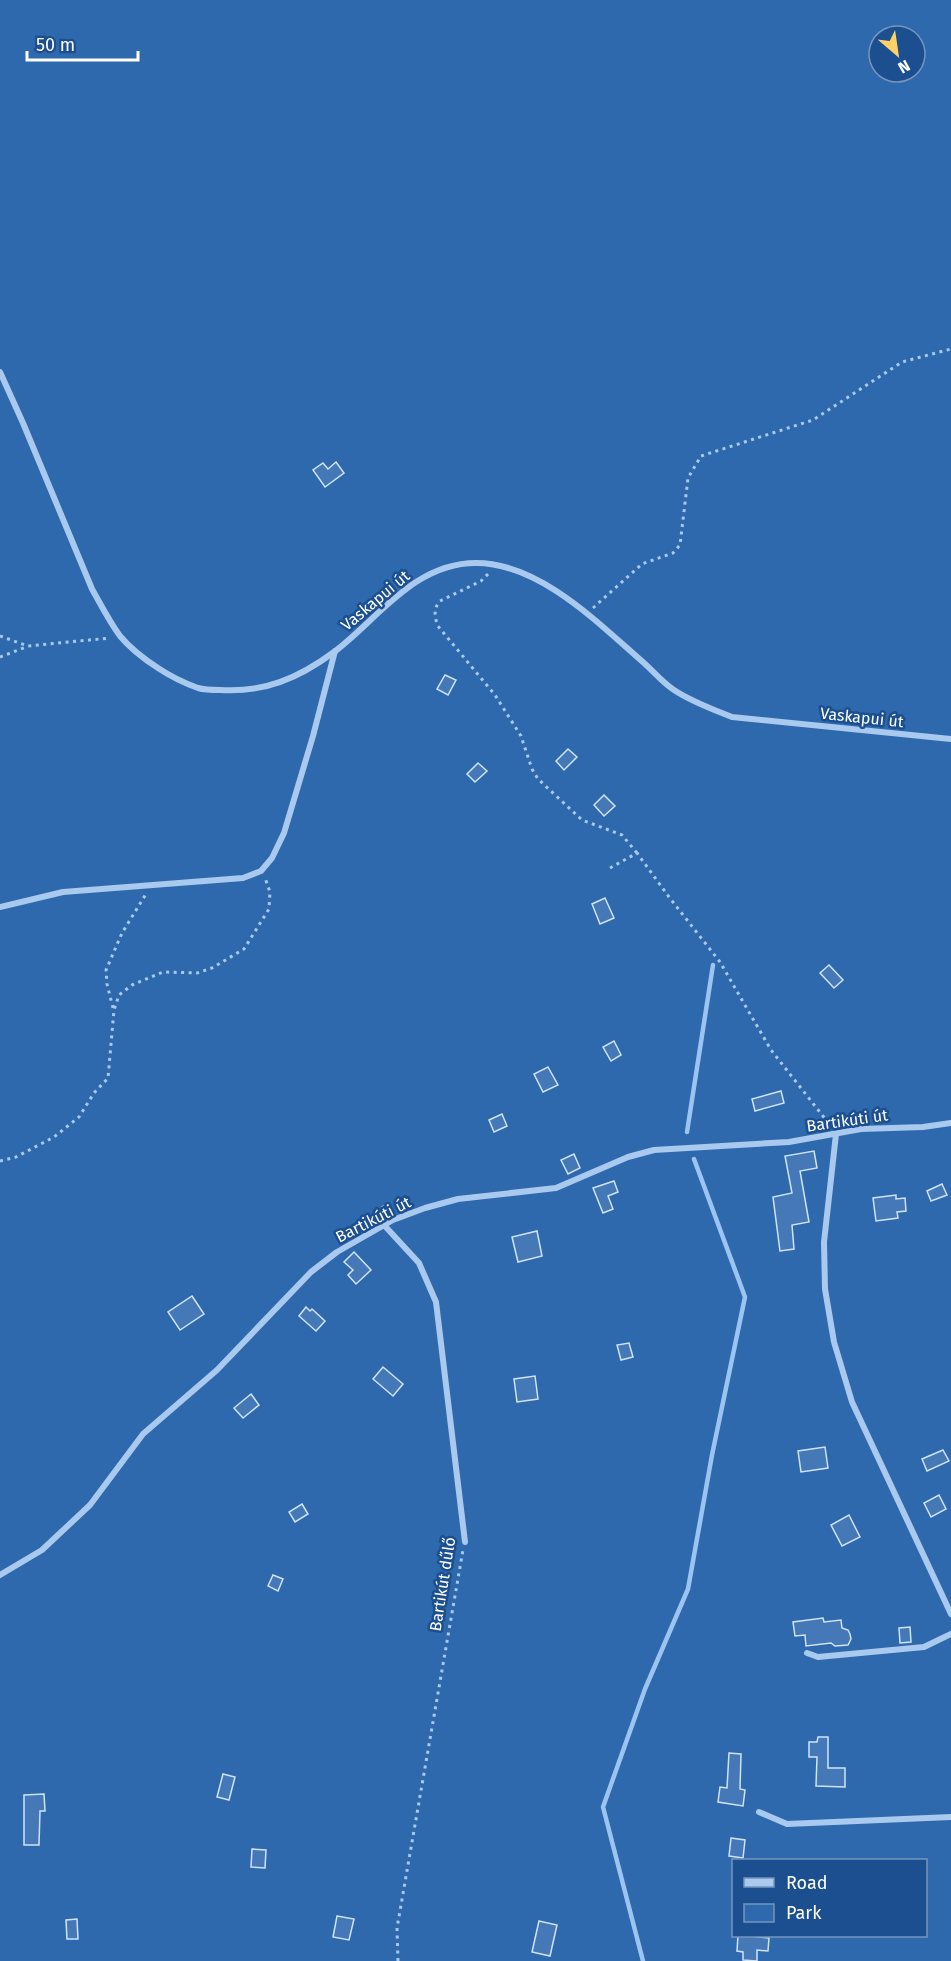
<svg xmlns="http://www.w3.org/2000/svg" width="951" height="1961" font-family="'Fira Sans',sans-serif">
<style>
.green{fill:#2e69ad;fill-rule:evenodd}
.lines{fill:none;stroke-linecap:round;stroke-linejoin:round}
.stream{stroke:#9cc4f0;stroke-width:4.5}
.building{fill:#4478b7;stroke:#cfe3fa;stroke-width:1.5}
.path{stroke:#a9c9ee;stroke-width:3;stroke-dasharray:3 4.5;stroke-linecap:butt}
.minor{stroke:#a9c9ee;stroke-width:6}
.labels{text-anchor:middle;stroke-width:5;stroke-linejoin:round;paint-order:stroke}
.street-label{font-size:16px;fill:#fff;stroke:#1b4f8f}
</style>
<rect width="100%" height="100%" fill="#1b4f8f"/>
<path class="green" d="M0,0H951V1961H0ZM879,36H915V72H879ZM734,1860H926V1936H734Z"/>
<g class="lines">
<g class="stream">
<polyline points="687,1132 713,965"/>
<polyline points="643,1961 603,1807 645,1689 688,1589 712,1455 745,1297 694,1159"/>
</g>
</g>
<g class="building">
<polygon points="336,462 344,473 325,487 313,470 323,463 328,469"/>
<polygon points="445,675 456,680 448,695 437,689"/>
<polygon points="568,749 577,757 564,770 556,761"/>
<polygon points="478,763 487,771 475,782 467,774"/>
<polygon points="604,795 615,806 604,816 594,805"/>
<polygon points="605,898 614,918 600,924 592,904"/>
<polygon points="829,965 843,980 834,988 820,973"/>
<polygon points="614,1041 621,1055 611,1061 603,1047"/>
<polygon points="548,1067 558,1085 543,1092 534,1074"/>
<polygon points="781,1091 784,1103 755,1111 752,1099"/>
<polygon points="502,1114 507,1126 494,1132 489,1120"/>
<polygon points="814,1151 817,1168 800,1171 809,1222 792,1225 794,1249 780,1251 773,1197 792,1193 785,1156"/>
<polygon points="574,1154 580,1168 568,1174 561,1160"/>
<polygon points="614,1181 618,1192 608,1196 613,1209 603,1213 593,1188"/>
<polygon points="942,1184 947,1195 931,1201 927,1191"/>
<polygon points="896,1195 896,1199 905,1198 906,1211 897,1212 898,1218 876,1221 873,1198"/>
<polygon points="537,1231 542,1256 518,1262 512,1237"/>
<polygon points="354,1252 371,1270 356,1284 348,1275 353,1270 344,1262"/>
<polygon points="192,1296 204,1314 180,1330 168,1312"/>
<polygon points="306,1307 310,1311 312,1309 325,1321 316,1331 299,1316"/>
<polygon points="629,1343 633,1357 621,1360 617,1345"/>
<polygon points="383,1367 403,1384 393,1396 373,1379"/>
<polygon points="535,1376 538,1399 517,1402 514,1379"/>
<polygon points="251,1394 259,1405 243,1418 234,1408"/>
<polygon points="825,1447 828,1468 801,1472 798,1451"/>
<polygon points="943,1450 949,1461 927,1471 922,1459"/>
<polygon points="939,1495 946,1509 931,1517 924,1503"/>
<polygon points="302,1504 308,1514 295,1522 289,1512"/>
<polygon points="849,1515 860,1537 842,1546 831,1525"/>
<polygon points="273,1575 283,1579 278,1591 268,1586"/>
<polygon points="823,1618 824,1622 841,1620 842,1628 848,1630 850,1634 851,1639 848,1645 835,1646 831,1643 806,1646 805,1635 795,1636 793,1622"/>
<polygon points="910,1627 911,1642 900,1643 899,1628"/>
<polygon points="818,1737 828,1737 828,1768 845,1768 845,1787 816,1786 817,1757 809,1757 809,1742 817,1742"/>
<polygon points="729,1753 741,1754 740,1789 745,1790 743,1806 718,1802 720,1787 727,1788"/>
<polygon points="223,1774 235,1777 229,1800 217,1797"/>
<polygon points="44,1794 45,1811 40,1811 39,1845 24,1845 24,1795"/>
<polygon points="731,1838 745,1840 743,1858 729,1856"/>
<polygon points="252,1849 266,1850 265,1868 251,1867"/>
<polygon points="337,1916 354,1919 349,1940 333,1937"/>
<polygon points="77,1919 78,1939 67,1939 66,1920"/>
<polygon points="539,1921 557,1925 550,1956 532,1952"/>
<polygon points="738,1935 769,1938 768,1951 757,1950 757,1961 743,1960 743,1952 737,1951"/>
</g>
<g class="lines">
<g class="path">
<path d="M488,574L481,581L440,601C433,609 435,615 437,625L495,695L521,736L532,769L538,779L582,820L622,835L637,853"/>
<polyline points="593,608 642,564 673,553 680,545 688,478 701,456 813,420 902,362 951,349"/>
<polyline points="0,636 28,646 110,638"/>
<polyline points="0,657 26,647"/>
<polyline points="610,868 637,853 669,897 720,962 771,1050 830,1125"/>
<polyline points="113,1008 107,984 106,970 122,933 146,894"/>
<polyline points="0,1161 16,1157 54,1137 79,1117 94,1093 108,1078 114,1010 119,995 132,985 163,972 197,973 212,968 244,949 269,909 270,892 265,878"/>
<polyline points="382,1206 388,1214"/>
<polyline points="398,1961 397,1928 463,1550"/>
</g>
<g class="minor">
<path d="M0,372L23,423L92,589C101,605 109,621 120,636C130,648 144,659 158,668C170,676 184,683 198,688C205,690 213,690 220,690C264,693 299,678 334,652C378,619 414,563 476,563C540,563 599,624 644,663C654,672 663,683 674,690C692,702 712,709 732,717L951,739"/>
<polyline points="0,907 63,892 243,878 261,871 272,858 284,833 313,736 335,651"/>
<polyline points="836,1134 824,1242 825,1289 834,1342 852,1402 951,1614"/>
<polyline points="384,1225 419,1263 436,1302 465,1542"/>
<polyline points="0,1575 42,1550 90,1505 143,1434 217,1370 311,1272 337,1252 393,1220 425,1208 458,1199 556,1188 628,1157 654,1150 789,1142 861,1129 923,1127 951,1123"/>
<polyline points="807,1653 818,1657 924,1647 951,1634"/>
<polyline points="759,1812 787,1824 951,1817"/>
</g>
</g>
<g class="labels">
<g class="street-label">
<text transform="translate(375 600) rotate(-40)" y="6">Vaskapui út</text>
<text transform="translate(862 717) rotate(6)" y="6">Vaskapui út</text>
<text transform="translate(847 1120) rotate(-8)" y="6">Bartikúti út</text>
<text transform="translate(373 1219) rotate(-27)" y="6">Bartikúti út</text>
<text transform="translate(442 1584) rotate(-81)" y="6">Bartikút dűlő</text>
</g>
</g>
<rect x="732" y="1859" width="195" height="78" fill="#1b4f8f" stroke="#7695bc" stroke-width="1.5"/>
<rect x="744" y="1878" width="30" height="9" fill="#a9c9ee" stroke="#7695bc" stroke-width="1.5"/>
<text x="786" y="1889" font-size="18" fill="#ffffff">Road</text>
<rect x="744" y="1904" width="30" height="18" fill="#2e69ad" stroke="#7695bc" stroke-width="1.5"/>
<text x="786" y="1919" font-size="18" fill="#ffffff">Park</text>
<g transform="translate(897 54) rotate(151)"><circle r="28" fill="#1b4f8f" stroke="#7695bc" stroke-width="1.5"/>
<path d="M0-4.5L10 22L0 15L-10 22Z" fill="#ffd166"/>
<text y="-9" font-size="16" font-weight="bold" text-anchor="middle" fill="#ffffff">N</text>
</g>
<path d="M27 51v9h111v-9" fill="none" stroke="#ffffff" stroke-width="3"/>
<text x="36" y="51" font-size="18" fill="#ffffff" stroke="#1b4f8f" stroke-width="4.5" paint-order="stroke">50 m</text>
</svg>
